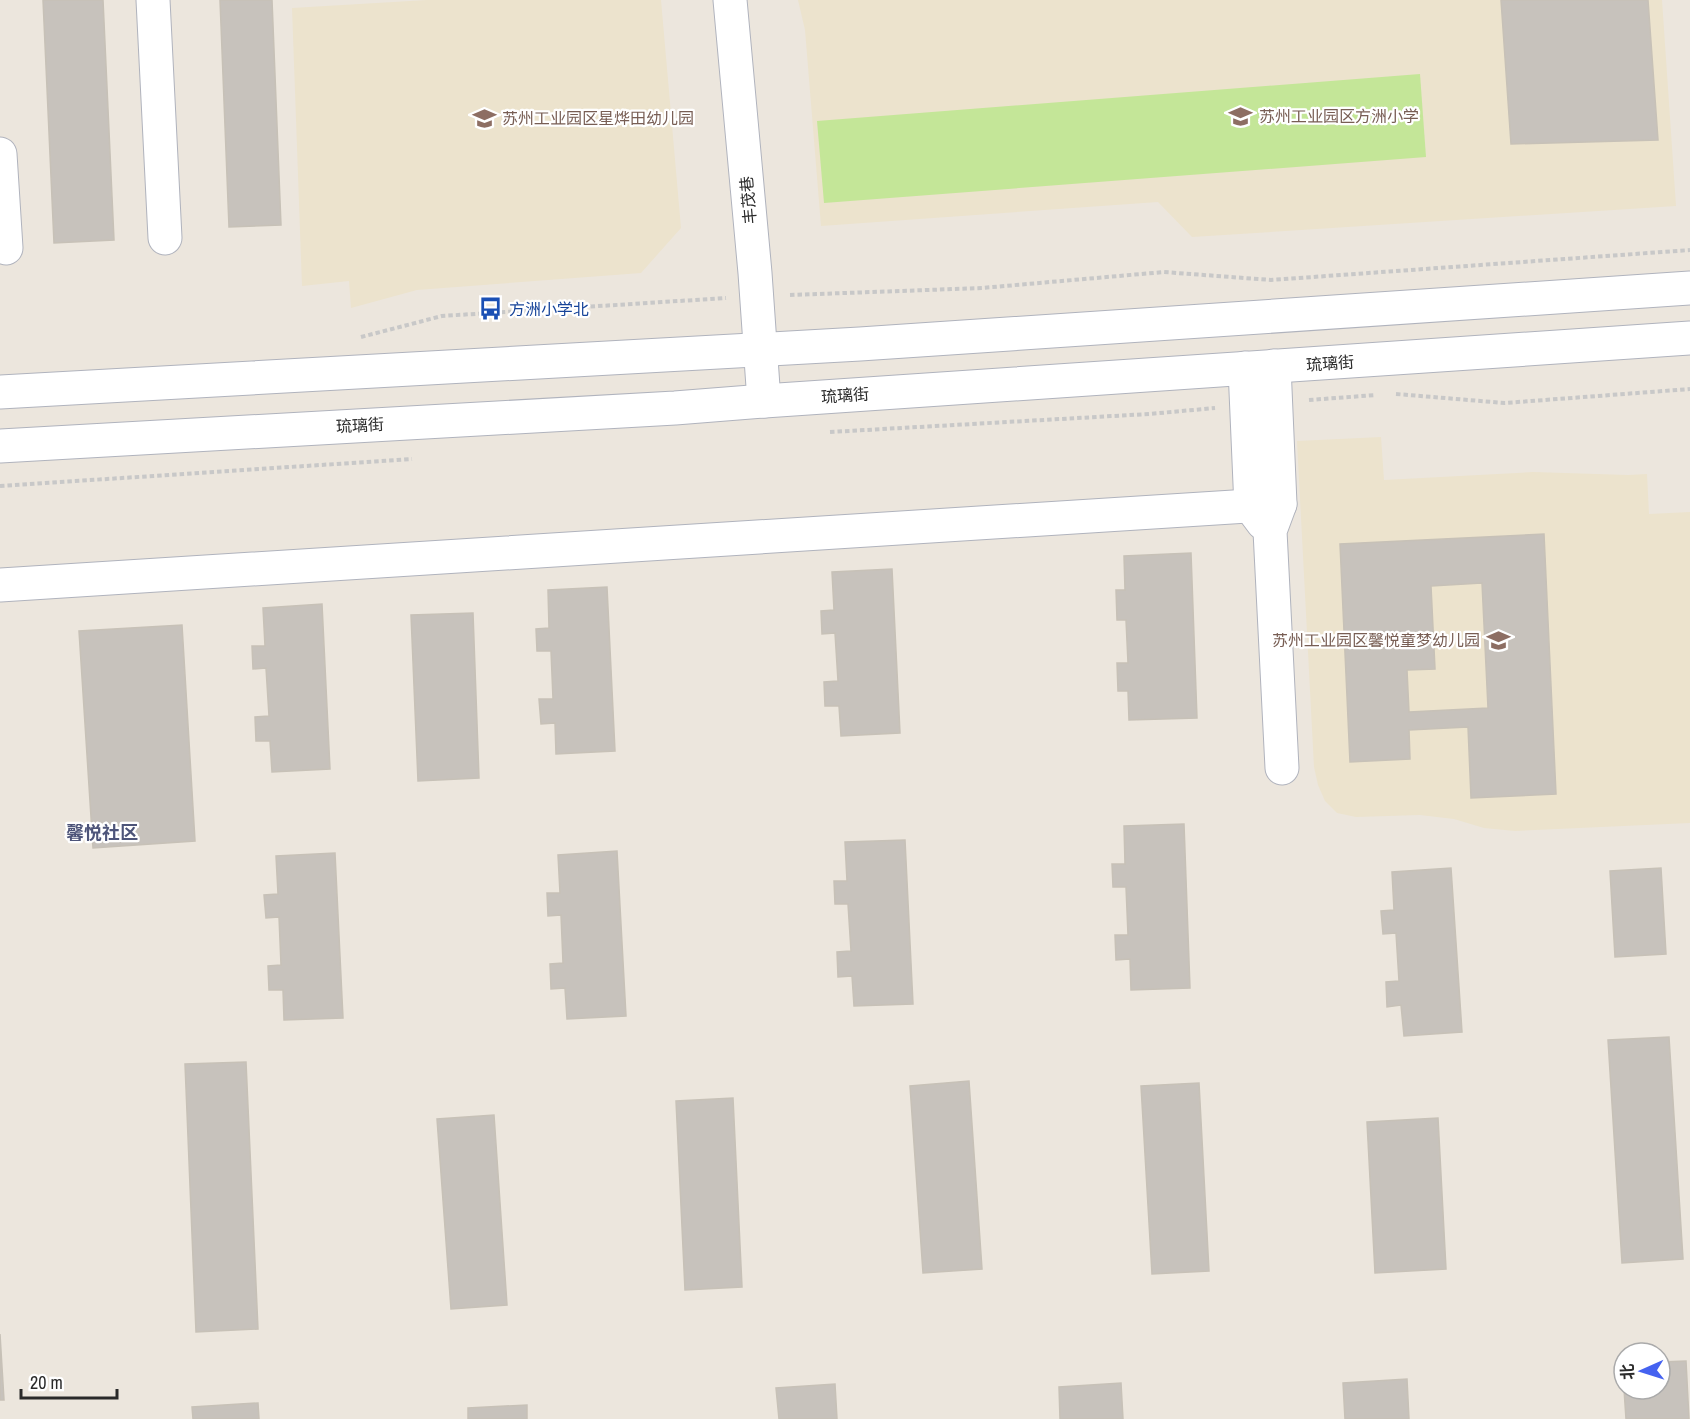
<svg xmlns="http://www.w3.org/2000/svg" width="1690" height="1419" font-family="'Archivo Narrow','Noto Sans SC',sans-serif">
<style>
.education{fill:#ece3cd}
.pitch{fill:#c4e698}
.building{fill:#c7c2bc;stroke:#c7c1b7;stroke-width:1.5;fill-rule:evenodd}
.lines{fill:none;stroke-linecap:round;stroke-linejoin:round}
.street-casing{stroke:#b0b3bd;stroke-width:35}
.secondary-casing{stroke:#b0b3bd;stroke-width:35}
.path{stroke:#c8c8c8;stroke-width:4;stroke-dasharray:4.5 3;stroke-linecap:butt}
.street{stroke:#fff;stroke-width:33}
.secondary{stroke:#fff;stroke-width:33}
.labels{text-anchor:middle;stroke-width:4.5;stroke-linejoin:round;paint-order:stroke}
.education-label{font-size:16px;fill:#785e54;stroke:#fff;text-anchor:start}
.street-label{font-size:16px;fill:#2a2a2a;stroke:#fff}
.transit-label{font-size:16px;fill:#164399;stroke:#fff;text-anchor:start}
.neighbourhood-label{font-size:18px;font-weight:bold;fill:#4d5479;stroke:#fff}
</style>
<rect width="100%" height="100%" fill="#ece6dd"/>
<g class="education">
<polygon points="427,0 661,0 681,228 641,273 417,290 351,308 349,281 302,286 292,8"/>
<polygon points="798,0 1662,0 1676,206 1192,237 1158,202 821,226 805,30"/>
<polygon points="1381,437 1384,480 1533,472 1628,475 1647,474 1649,514 1690,512 1690,823 1515,831 1484,828 1454,819 1420,815 1356,817 1337,813 1325,801 1318,785 1314,767 1297,441"/>
</g>
<polygon class="pitch" points="1420,74 1426,157 824,203 817,121"/>
<g class="building">
<polygon points="43,0 103,0 114,240 54,243"/>
<polygon points="220,0 272,0 281,225 229,227"/>
<polygon points="1501,0 1648,0 1658,140 1511,144"/>
<path d="M1544,534L1556,794L1471,798L1468,727L1409,730L1410,759L1350,762L1340,544ZM1482,583L1488,708L1409,712L1407,670L1435,669L1431,586Z"/>
<polygon points="1191,553 1197,718 1129,720 1128,691 1118,691 1117,663 1128,663 1126,620 1117,620 1116,590 1125,590 1124,556"/>
<polygon points="892,569 900,733 841,736 839,706 825,706 824,682 838,681 835,633 822,634 821,611 834,610 832,572"/>
<polygon points="607,587 615,751 556,754 555,723 541,724 539,699 553,699 551,651 537,651 536,629 549,628 548,590"/>
<polygon points="322,604 330,769 272,772 270,741 256,741 255,717 269,716 266,668 253,669 252,646 265,646 263,608"/>
<polygon points="473,613 479,778 418,781 411,615"/>
<polygon points="182,625 195,841 93,848 79,631"/>
<polygon points="1184,824 1190,988 1131,990 1130,959 1116,960 1115,935 1128,935 1126,887 1113,887 1112,864 1125,864 1124,826"/>
<polygon points="905,840 913,1004 854,1006 852,976 838,977 837,952 851,951 848,904 835,904 834,881 847,881 845,842"/>
<polygon points="617,851 626,1016 567,1019 565,988 551,989 550,964 563,963 561,915 548,916 547,893 560,893 558,855"/>
<polygon points="335,853 343,1018 284,1020 283,990 269,990 268,966 281,965 279,917 266,918 264,895 278,894 276,856"/>
<polygon points="1451,868 1462,1032 1404,1036 1401,1005 1387,1007 1386,982 1399,981 1396,933 1383,934 1381,911 1394,910 1392,872"/>
<polygon points="1661,868 1666,954 1615,957 1610,871"/>
<polygon points="1669,1037 1683,1259 1622,1263 1608,1040"/>
<polygon points="246,1062 258,1329 196,1332 185,1064"/>
<polygon points="969,1081 982,1269 923,1273 910,1086"/>
<polygon points="1199,1083 1209,1271 1152,1274 1141,1086"/>
<polygon points="733,1098 742,1287 685,1290 676,1101"/>
<polygon points="494,1115 507,1305 451,1309 437,1119"/>
<polygon points="1438,1118 1446,1269 1375,1273 1367,1122"/>
<polygon points="0,1334 4,1400 0,1400"/>
<polygon points="1686,1361 1689,1419 1626,1419 1624,1389 1660,1389 1660,1362"/>
<polygon points="1407,1379 1409,1419 1345,1419 1343,1383"/>
<polygon points="1121,1383 1123,1419 1060,1419 1059,1387"/>
<polygon points="835,1384 837,1419 779,1419 776,1388"/>
<polygon points="258,1403 259,1419 193,1419 192,1407"/>
<polygon points="527,1405 527,1419 468,1419 468,1408"/>
</g>
<g class="lines">
<defs>
<g id="street">
<polyline points="153,0 165,238"/>
<polyline points="0,154 6,248"/>
<polyline points="1274,366 1280,504 1270,531 1282,768"/>
<polyline points="1245,368 1251,507 1263,523"/>
<polyline points="0,585 1280,504"/>
</g>
<g id="secondary">
<polyline points="730,0 755,273 764,401"/>
<polyline points="0,392 860,344 1690,288"/>
<polyline points="0,446 675,408 764,401 1690,338"/>
</g>
</defs>
<use href="#street" class="street-casing"/>
<use href="#secondary" class="secondary-casing"/>
<g class="path">
<polyline points="790,295 982,288 1164,272 1271,280 1690,250"/>
<polyline points="361,337 442,316 726,298"/>
<polyline points="1396,394 1505,403 1690,389"/>
<polyline points="1309,400 1376,395"/>
<polyline points="830,432 1149,414 1215,408"/>
<polyline points="0,486 412,459"/>
</g>
<use href="#street" class="street"/>
<use href="#secondary" class="secondary"/>
</g>
<defs>
<symbol id="school-bare" viewBox="-9 -9 18 18"><path d="M0-5L7-2L0 1L-7-2ZM-4 1L0 2.5L4 1V4Q0 6-4 4Z" fill="#8d6e63" stroke="#fff" stroke-width="2.5" paint-order="stroke"/></symbol>
<symbol id="bus-bare" viewBox="-9 -9 18 18"><path d="M-5-6H5V4H4V6H2V4H-2V6H-4V4H-5ZM-3.5-4V0h7V-4ZM-3.5 1.2v1.5H-2V1.2ZM2 1.2v1.5H3.5V1.2Z" fill="#1a4fb4" stroke="#fff" stroke-width="2.5" paint-order="stroke"/></symbol>
</defs>
<g fill-rule="evenodd">
<use href="#school-bare" x="1224" y="100" width="33" height="33"/>
<use href="#school-bare" x="468" y="102" width="33" height="33"/>
<use href="#bus-bare" x="474" y="292" width="33" height="33"/>
<use href="#school-bare" x="1482" y="624" width="33" height="33"/>
</g>
<g class="labels">
<g class="education-label">
<text x="1259" y="122">苏州工业园区方洲小学</text>
<text x="502" y="124">苏州工业园区星烨田幼儿园</text>
<text x="1480" y="646" text-anchor="end">苏州工业园区馨悦童梦幼儿园</text>
</g>
<g class="street-label">
<text transform="translate(748 200) rotate(-95)" y="6">丰茂巷</text>
<text transform="translate(1330 363) rotate(-4)" y="6">琉璃街</text>
<text transform="translate(845 395) rotate(-4)" y="6">琉璃街</text>
<text transform="translate(360 425) rotate(-3)" y="6">琉璃街</text>
</g>
<g class="transit-label">
<text x="509" y="315">方洲小学北</text>
</g>
<g class="neighbourhood-label">
<text x="102" y="839">馨悦社区</text>
</g>
</g>
<g transform="translate(1642 1371) rotate(267)"><circle r="28" fill="#ffffff" stroke="#aaaaaa" stroke-width="1.5"/>
<path d="M0-4.5L10 22L0 15L-10 22Z" fill="#4562f0"/>
<text y="-9" font-size="16" font-weight="bold" text-anchor="middle" fill="#2a2a2a">北</text>
</g>
<path d="M21 1389v9h96v-9" fill="none" stroke="#2a2a2a" stroke-width="3"/>
<text x="30" y="1389" font-size="18" fill="#2a2a2a" stroke="#ffffff" stroke-width="4.5" paint-order="stroke">20 m</text>
</svg>
